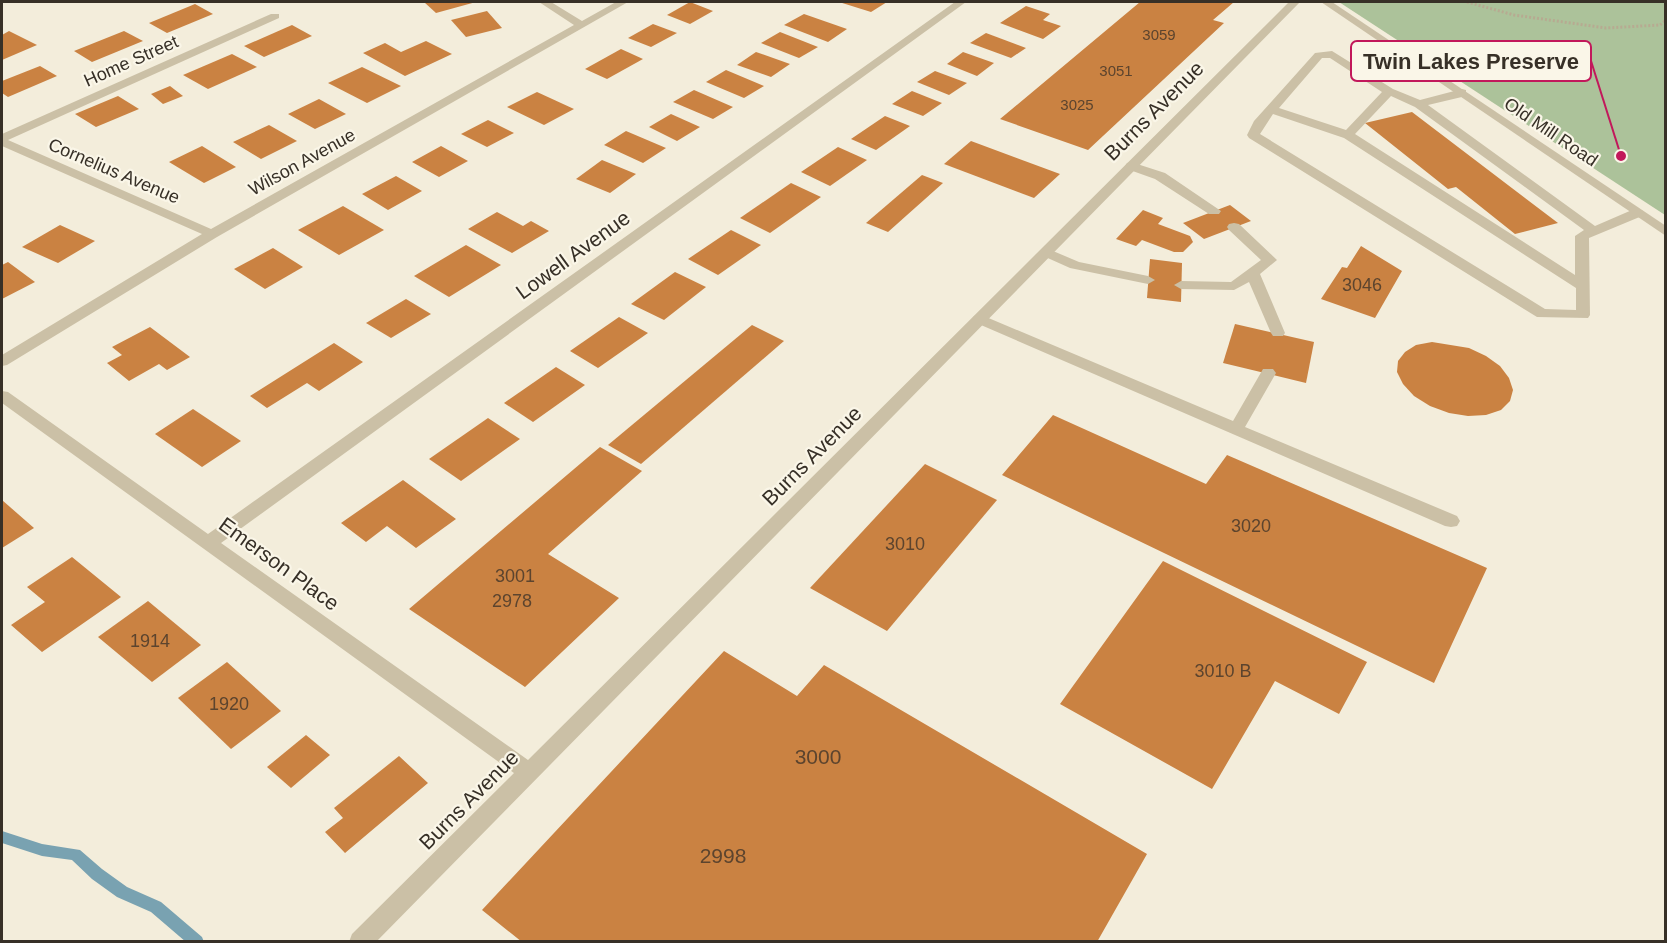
<svg xmlns="http://www.w3.org/2000/svg" width="1667" height="943" font-family="Arial,sans-serif">
<style>
.green{fill:#acc29a}
.lines{fill:none;stroke-linecap:round;stroke-linejoin:round}
.stream{fill:#79a2b1;fill-rule:evenodd}
.building{fill:#ca8242}
.path{stroke:#b7aa91;stroke-width:3;stroke-dasharray:2 2;stroke-linecap:butt}
.service{fill:#cbc0a6;fill-rule:evenodd}
.minor{fill:#cbc0a6;fill-rule:evenodd}
.tertiary{fill:#cbc0a6;fill-rule:evenodd}
.labels{text-anchor:middle;stroke-width:4.5;stroke-linejoin:round;paint-order:stroke}
.far-number-label{font-size:15px;fill:#5c442e}
.far-street-label{font-size:18px;fill:#373027;stroke:#faf6e8}
.number-label{font-size:18px;fill:#5c442e}
.street-label{font-size:21px;fill:#373027;stroke:#faf6e8}
.near-number-label{font-size:21px;fill:#5c442e}
.leader{fill:none;stroke:#c2185b;stroke-width:2}
.callout-dot{fill:#c2185b;stroke:#faf6e8;stroke-width:2}
.callout{fill:#faf6e8;stroke:#c2185b;stroke-width:2}
.callout-label{font-size:22px;text-anchor:middle;font-weight:bold;fill:#373027}
</style>
<rect width="100%" height="100%" fill="#f3eddb"/>
<polygon class="green" points="1339,2 1665,2 1665,215"/>
<g class="lines">
<polygon class="stream" points="2,831 42,844 80,850 102,869 127,887 161,902 202,937 204,942 186,942 151,912 117,897 92,879 72,860 42,856 2,843"/>
</g>
<g class="building">
<polygon points="424,2 476,2 436,13"/>
<polygon points="690,2 713,11 690,24 667,15"/>
<polygon points="839,2 887,2 871,12"/>
<polygon points="1140,2 1234,2 1213,20 1224,23 1088,150 1000,119"/>
<polygon points="195,4 213,14 167,33 149,23"/>
<polygon points="1026,6 1050,14 1043,20 1061,26 1043,39 1000,23"/>
<polygon points="487,11 502,28 466,37 451,20"/>
<polygon points="804,14 847,29 828,42 784,25"/>
<polygon points="653,24 677,33 651,47 628,38"/>
<polygon points="292,25 312,36 264,57 244,46"/>
<polygon points="9,31 37,45 2,60 2,35"/>
<polygon points="124,31 143,41 92,62 74,51"/>
<polygon points="780,32 818,47 799,58 761,43"/>
<polygon points="986,33 1026,48 1011,58 970,43"/>
<polygon points="426,41 452,54 405,76 363,53 385,43 401,52"/>
<polygon points="621,49 643,59 607,79 585,69"/>
<polygon points="756,52 790,64 771,77 737,65"/>
<polygon points="963,52 994,63 977,76 947,64"/>
<polygon points="232,54 257,67 208,89 183,75"/>
<polygon points="40,66 57,76 8,97 2,93 2,81"/>
<polygon points="362,67 401,86 367,103 328,83"/>
<polygon points="726,70 764,86 744,98 706,82"/>
<polygon points="935,71 967,83 949,95 917,82"/>
<polygon points="170,86 183,96 163,104 151,94"/>
<polygon points="694,90 733,107 713,119 673,102"/>
<polygon points="912,91 942,103 923,116 892,104"/>
<polygon points="537,92 574,109 544,125 507,107"/>
<polygon points="118,96 139,109 96,127 75,114"/>
<polygon points="319,99 346,114 315,129 288,114"/>
<polygon points="1412,112 1558,223 1515,234 1456,187 1448,189 1365,123"/>
<polygon points="671,114 700,127 677,141 649,127"/>
<polygon points="885,116 910,126 876,150 851,139"/>
<polygon points="488,120 514,133 487,147 461,134"/>
<polygon points="269,125 297,141 261,159 233,142"/>
<polygon points="626,131 666,148 643,163 604,145"/>
<polygon points="971,141 1060,174 1034,198 944,164"/>
<polygon points="202,146 236,167 204,183 169,162"/>
<polygon points="441,146 468,161 439,177 412,162"/>
<polygon points="838,147 867,160 830,186 801,172"/>
<polygon points="602,160 636,174 610,193 576,179"/>
<polygon points="922,175 943,183 888,232 866,223"/>
<polygon points="396,176 422,191 388,210 362,194"/>
<polygon points="791,183 821,197 770,233 740,218"/>
<polygon points="1230,205 1251,221 1204,239 1183,223"/>
<polygon points="343,206 384,230 339,255 298,230"/>
<polygon points="1143,210 1163,218 1158,224 1190,236 1193,242 1183,252 1174,252 1142,240 1136,246 1116,239"/>
<polygon points="497,212 523,226 531,221 549,231 512,253 468,229"/>
<polygon points="60,225 95,241 58,263 22,247"/>
<polygon points="731,230 761,245 718,275 688,259"/>
<polygon points="466,245 501,265 449,297 414,276"/>
<polygon points="1361,246 1402,271 1375,318 1321,299 1342,267 1347,268"/>
<polygon points="273,248 303,267 265,289 234,269"/>
<polygon points="1150,259 1182,263 1181,302 1147,298"/>
<polygon points="8,262 35,282 2,299 2,265"/>
<polygon points="675,272 706,287 664,320 631,304"/>
<polygon points="406,299 431,314 391,338 366,323"/>
<polygon points="619,317 648,333 598,368 570,351"/>
<polygon points="1235,324 1314,342 1306,383 1223,363"/>
<polygon points="752,325 784,341 641,464 608,445"/>
<polygon points="150,327 190,357 167,370 159,364 129,381 107,363 122,355 112,347"/>
<polygon points="1432,342 1469,348 1486,356 1500,366 1509,378 1513,390 1510,401 1501,410 1486,415 1468,416 1449,413 1430,406 1414,396 1403,384 1397,372 1398,361 1405,352 1416,345"/>
<polygon points="334,343 363,362 319,391 307,383 267,408 250,396"/>
<polygon points="556,367 585,385 533,422 504,403"/>
<polygon points="193,409 241,441 202,467 155,434"/>
<polygon points="1053,415 1206,484 1227,455 1487,568 1434,683 1002,475"/>
<polygon points="488,418 520,439 461,481 429,459"/>
<polygon points="600,447 642,471 548,554 619,598 525,687 409,609"/>
<polygon points="925,464 997,500 887,631 810,588"/>
<polygon points="403,480 456,519 416,548 387,526 366,542 341,523"/>
<polygon points="2,500 34,528 2,548"/>
<polygon points="72,557 121,597 42,652 11,625 45,602 27,587"/>
<polygon points="1163,561 1367,662 1339,714 1275,681 1212,789 1060,704"/>
<polygon points="148,601 201,645 152,682 98,637"/>
<polygon points="724,651 797,696 824,665 1147,854 1097,942 522,942 482,910"/>
<polygon points="227,662 281,711 231,749 178,698"/>
<polygon points="306,735 330,755 291,788 267,767"/>
<polygon points="399,756 428,783 345,853 325,832 343,818 334,808"/>
</g>
<g class="lines">
<polyline class="path" points="1467,2 1514,15 1606,28 1660,25 1666,20"/>
<g class="service">
<path d="M1332,51L1393,89L1420,100L1462,89L1466,90V96L1428,105L1595,226L1632,210H1642L1644,213L1642,216L1589,238L1590,315L1588,318L1537,317L1249,138L1247,135L1254,121L1315,53ZM1322,58H1330L1382,92L1346,130L1279,108ZM1391,96L1415,107L1584,230L1575,236V275L1355,134ZM1273,114L1344,138L1576,288V310L1545,309L1260,134Z"/>
<polygon points="1131,162 1165,173 1221,211 1219,214 1209,214 1155,179 1127,169 1125,166 1127,163"/>
<polygon points="1234,223 1239,224 1277,260 1260,274 1285,333 1283,336 1273,336 1271,333 1249,282 1234,290 1181,289 1174,285 1181,281 1231,282 1261,260 1229,230 1227,227 1229,224"/>
<polygon points="1046,248 1079,262 1148,276 1155,280 1148,284 1070,268 1041,255 1039,252"/>
<polygon points="979,314 1233,421 1263,369 1273,369 1276,373 1245,427 1457,516 1460,521 1457,526 1451,527 1445,526 974,322 972,319 974,316"/>
</g>
<g class="minor">
<polygon points="539,2 551,2 582,21 616,2 628,2 217,237 7,365 2,366 2,355 202,234 2,146 2,134 271,14 279,14 279,18 8,140 211,229 574,25"/>
<polygon points="955,2 966,2 221,543 528,760 1289,2 1300,2 376,942 349,942 352,934 514,773 2,403 2,391 8,392 208,534"/>
</g>
<polygon class="tertiary" points="1321,2 1332,2 1666,226 1666,236"/>
</g>
<g class="labels">
<g class="far-number-label">
<text x="1159" y="40">3059</text>
<text x="1116" y="76">3051</text>
<text x="1077" y="110">3025</text>
</g>
<g class="far-street-label">
<text transform="translate(131 61) rotate(-24)" y="6">Home Street</text>
<text transform="translate(1551 132) rotate(34)" y="6">Old Mill Road</text>
<text transform="translate(302 162) rotate(-29)" y="6">Wilson Avenue</text>
<text transform="translate(114 171) rotate(23)" y="6">Cornelius Avenue</text>
</g>
<g class="number-label">
<text x="1362" y="291">3046</text>
<text x="1251" y="532">3020</text>
<text x="905" y="550">3010</text>
<text x="515" y="582">3001</text>
<text x="512" y="607">2978</text>
<text x="150" y="647">1914</text>
<text x="1223" y="677">3010 B</text>
<text x="229" y="710">1920</text>
</g>
<g class="street-label">
<text transform="translate(1154 111) rotate(-45)" y="7">Burns Avenue</text>
<text transform="translate(573 255) rotate(-36)" y="7">Lowell Avenue</text>
<text transform="translate(812 456) rotate(-45)" y="7">Burns Avenue</text>
<text transform="translate(279 564) rotate(36)" y="7">Emerson Place</text>
<text transform="translate(469 800) rotate(-45)" y="7">Burns Avenue</text>
</g>
<g class="near-number-label">
<text x="818" y="764">3000</text>
<text x="723" y="863">2998</text>
</g>
</g>
<path class="leader" d="M1621 156L1591 61"/>
<circle class="callout-dot" cx="1621" cy="156" r="6"/>
<rect class="callout" x="1351" y="41" width="240" height="40" rx="6"/>
<g class="callout-label">
<text x="1471" y="69">Twin Lakes Preserve</text>
</g>
<rect width="1667" height="943" fill="none" stroke="#373027" stroke-width="6"/>
</svg>
